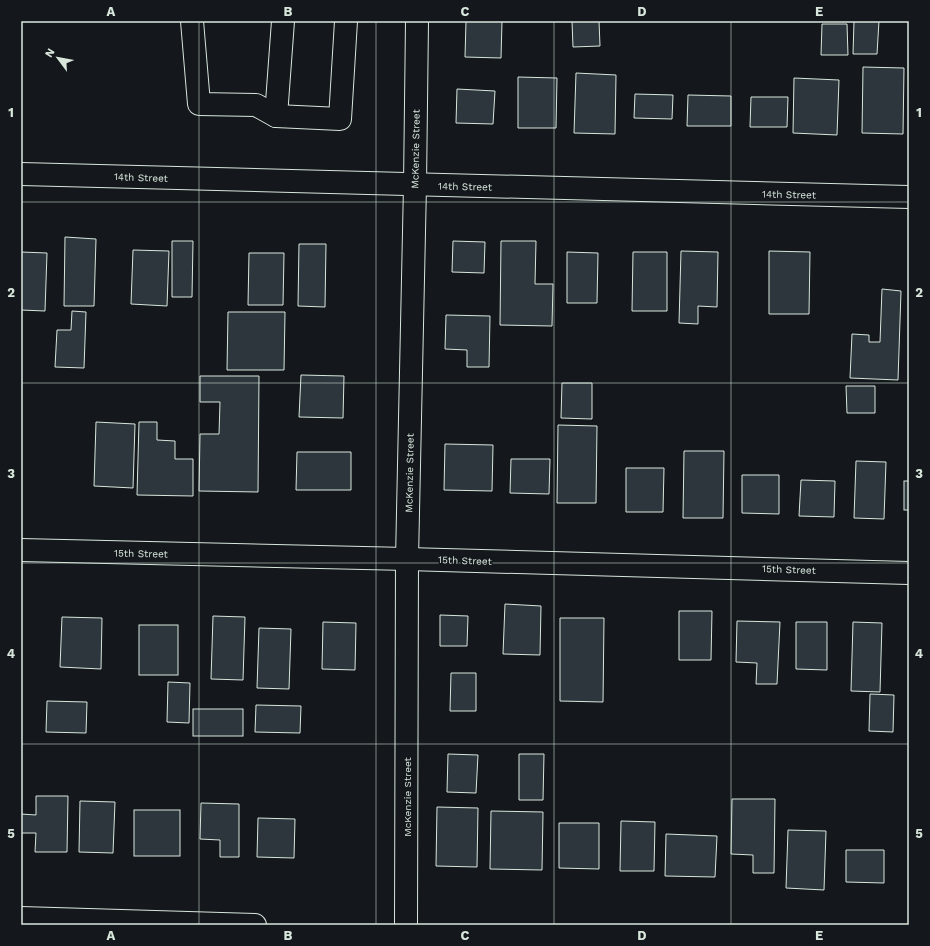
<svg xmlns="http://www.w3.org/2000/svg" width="930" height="946" font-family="'Work Sans',sans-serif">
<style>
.building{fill:#2c363c;stroke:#d8e6dc}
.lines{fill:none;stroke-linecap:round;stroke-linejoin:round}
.minor-casing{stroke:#d8e6dc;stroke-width:24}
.minor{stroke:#14181c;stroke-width:22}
.grid{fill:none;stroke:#d8e6dc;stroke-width:1;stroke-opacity:0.55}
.labels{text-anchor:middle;stroke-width:3;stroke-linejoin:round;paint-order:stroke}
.street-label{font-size:10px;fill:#d8e6dc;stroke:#14181c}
.neatline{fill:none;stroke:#d8e6dc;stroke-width:1.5}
.grid-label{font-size:13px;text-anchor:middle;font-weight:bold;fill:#d8e6dc}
</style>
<rect width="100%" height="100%" fill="#14181c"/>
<g class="building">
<polygon points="466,21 502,21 501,58 465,57"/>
<polygon points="572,21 599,21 600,46 573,47"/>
<polygon points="854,21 879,21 877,54 853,54"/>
<polygon points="822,24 847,24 848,55 821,55"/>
<polygon points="863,67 904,68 903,134 862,133"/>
<polygon points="576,73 616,75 615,134 574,133"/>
<polygon points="518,77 557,78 556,128 518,128"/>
<polygon points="794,78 839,80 837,135 793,133"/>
<polygon points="457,89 495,91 493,124 456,123"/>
<polygon points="635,94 673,95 672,119 634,118"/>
<polygon points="688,95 731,96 731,126 687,126"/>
<polygon points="751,97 788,97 787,127 750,127"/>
<polygon points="65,237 96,239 94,306 64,306"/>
<polygon points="172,241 193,241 192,297 172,297"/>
<polygon points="453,241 485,242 484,273 452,272"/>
<polygon points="501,241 536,241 535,284 553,284 552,326 500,325"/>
<polygon points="299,244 326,244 325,307 298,306"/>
<polygon points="133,250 169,251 167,306 131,304"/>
<polygon points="681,251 718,252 717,307 698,306 698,324 679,323"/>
<polygon points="769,251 810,252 809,314 769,314"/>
<polygon points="21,252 47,253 45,311 21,310"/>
<polygon points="567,252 598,253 597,303 567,303"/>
<polygon points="633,252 667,252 667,311 632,311"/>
<polygon points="249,253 284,253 283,305 248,305"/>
<polygon points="882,289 901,291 898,380 850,378 852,334 869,335 869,342 880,342"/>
<polygon points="72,311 86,312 84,368 55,367 57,330 71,330"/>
<polygon points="228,312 285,312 284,370 227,370"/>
<polygon points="446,315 490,316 489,367 467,367 467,350 445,349"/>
<polygon points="301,375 344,376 343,418 299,417"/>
<polygon points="200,376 259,376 258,492 199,491 200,434 219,434 220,402 200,402"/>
<polygon points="562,383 592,383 592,419 561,418"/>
<polygon points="846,386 875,386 875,413 847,413"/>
<polygon points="96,422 135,424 133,488 94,486"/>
<polygon points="139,422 157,422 157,440 175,441 175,459 193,459 193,496 137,495"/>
<polygon points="558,425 597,426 596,503 557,503"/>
<polygon points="445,444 493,445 492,491 444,490"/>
<polygon points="684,451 724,451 723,518 683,518"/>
<polygon points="297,452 351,452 351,490 296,490"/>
<polygon points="511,459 550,459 549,494 510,493"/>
<polygon points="856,461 886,462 884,519 854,518"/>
<polygon points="626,468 664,468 663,512 626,512"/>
<polygon points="742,475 779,475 779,514 742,513"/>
<polygon points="801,480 835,481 834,517 799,516"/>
<rect x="904" y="481" width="5" height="29"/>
<polygon points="505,604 541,606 540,655 503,654"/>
<polygon points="679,611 712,611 711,660 679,660"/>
<polygon points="440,615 468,616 467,646 440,646"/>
<polygon points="213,616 245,617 243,680 211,679"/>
<polygon points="62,617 102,618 101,669 60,667"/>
<polygon points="560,618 604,618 603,702 560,701"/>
<polygon points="737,621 780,622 777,684 756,684 757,663 736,662"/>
<polygon points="323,622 356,623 355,670 322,669"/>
<polygon points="796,622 827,622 827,670 796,669"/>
<polygon points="853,622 882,623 880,692 851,691"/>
<rect x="139" y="625" width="39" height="50"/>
<polygon points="259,628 291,629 289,689 257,688"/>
<polygon points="451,673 476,673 476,711 450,711"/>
<polygon points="168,682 190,683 189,723 167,722"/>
<polygon points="870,694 894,695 893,732 869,731"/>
<polygon points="47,701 87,702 86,733 46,732"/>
<polygon points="256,705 301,706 300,733 255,732"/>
<rect x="193" y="709" width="50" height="27"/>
<polygon points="448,754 478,755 476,793 447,792"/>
<polygon points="519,754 544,754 543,800 519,800"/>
<polygon points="36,796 68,796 67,852 35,852 36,833 21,833 21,814 36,815"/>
<polygon points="732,799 775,799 774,873 753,873 753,855 731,854"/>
<polygon points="80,801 115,802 113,853 79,852"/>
<polygon points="201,803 239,804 239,857 220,857 220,840 200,839"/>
<polygon points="437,807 478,808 477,867 436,866"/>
<rect x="134" y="810" width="46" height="46"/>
<polygon points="491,811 543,812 542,870 490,869"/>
<polygon points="258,818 295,819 294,858 257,857"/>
<polygon points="621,821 655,822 654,871 620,871"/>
<polygon points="559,823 599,823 599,869 559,868"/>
<polygon points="788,830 826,831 824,890 786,888"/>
<polygon points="666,834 717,836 715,877 665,876"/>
<polygon points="846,850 884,850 884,883 846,882"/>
</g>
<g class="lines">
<defs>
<g id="minor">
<polyline points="192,21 199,104 256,105 276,116 340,119 346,21"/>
<polyline points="276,116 283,21"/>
<polyline points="21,174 909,197"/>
<polyline points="21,550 407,559 909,573"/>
<polyline points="21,918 255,925"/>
<polyline points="406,925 407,559 415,185 417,21"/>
</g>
</defs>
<use href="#minor" class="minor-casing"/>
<use href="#minor" class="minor"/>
</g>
<path class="grid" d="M199,21V925M376,21V925M554,21V925M731,21V925M21,202H909M21,383H909M21,563H909M21,744H909"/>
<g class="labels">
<g class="street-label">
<text transform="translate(415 149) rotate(-89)" y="4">McKenzie Street</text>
<text transform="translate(141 177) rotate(2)" y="4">14th Street</text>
<text transform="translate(465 186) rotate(1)" y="4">14th Street</text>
<text transform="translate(789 194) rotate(1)" y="4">14th Street</text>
<text transform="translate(409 473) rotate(-89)" y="4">McKenzie Street</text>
<text transform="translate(141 553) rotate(1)" y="4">15th Street</text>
<text transform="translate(465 560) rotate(2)" y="4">15th Street</text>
<text transform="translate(789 569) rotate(2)" y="4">15th Street</text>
<text transform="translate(407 797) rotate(-90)" y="4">McKenzie Street</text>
</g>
</g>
<rect width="930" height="946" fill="none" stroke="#14181c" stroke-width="44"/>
<g transform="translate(58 58) rotate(302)" stroke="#14181c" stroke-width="3" paint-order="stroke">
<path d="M0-3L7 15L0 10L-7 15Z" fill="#d8e6dc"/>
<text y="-6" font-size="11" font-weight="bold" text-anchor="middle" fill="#d8e6dc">N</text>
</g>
<rect x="22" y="22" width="886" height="902" class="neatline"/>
<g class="grid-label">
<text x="111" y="16">A</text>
<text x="288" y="16">B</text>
<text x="465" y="16">C</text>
<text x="642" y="16">D</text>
<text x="819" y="16">E</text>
<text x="11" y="117">1</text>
<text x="919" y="117">1</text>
<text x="11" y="297">2</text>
<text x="919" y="297">2</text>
<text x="11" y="478">3</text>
<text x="919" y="478">3</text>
<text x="11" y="658">4</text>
<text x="919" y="658">4</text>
<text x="11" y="838">5</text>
<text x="919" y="838">5</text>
<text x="111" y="940">A</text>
<text x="288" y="940">B</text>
<text x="465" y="940">C</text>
<text x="642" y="940">D</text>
<text x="819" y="940">E</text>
</g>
</svg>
